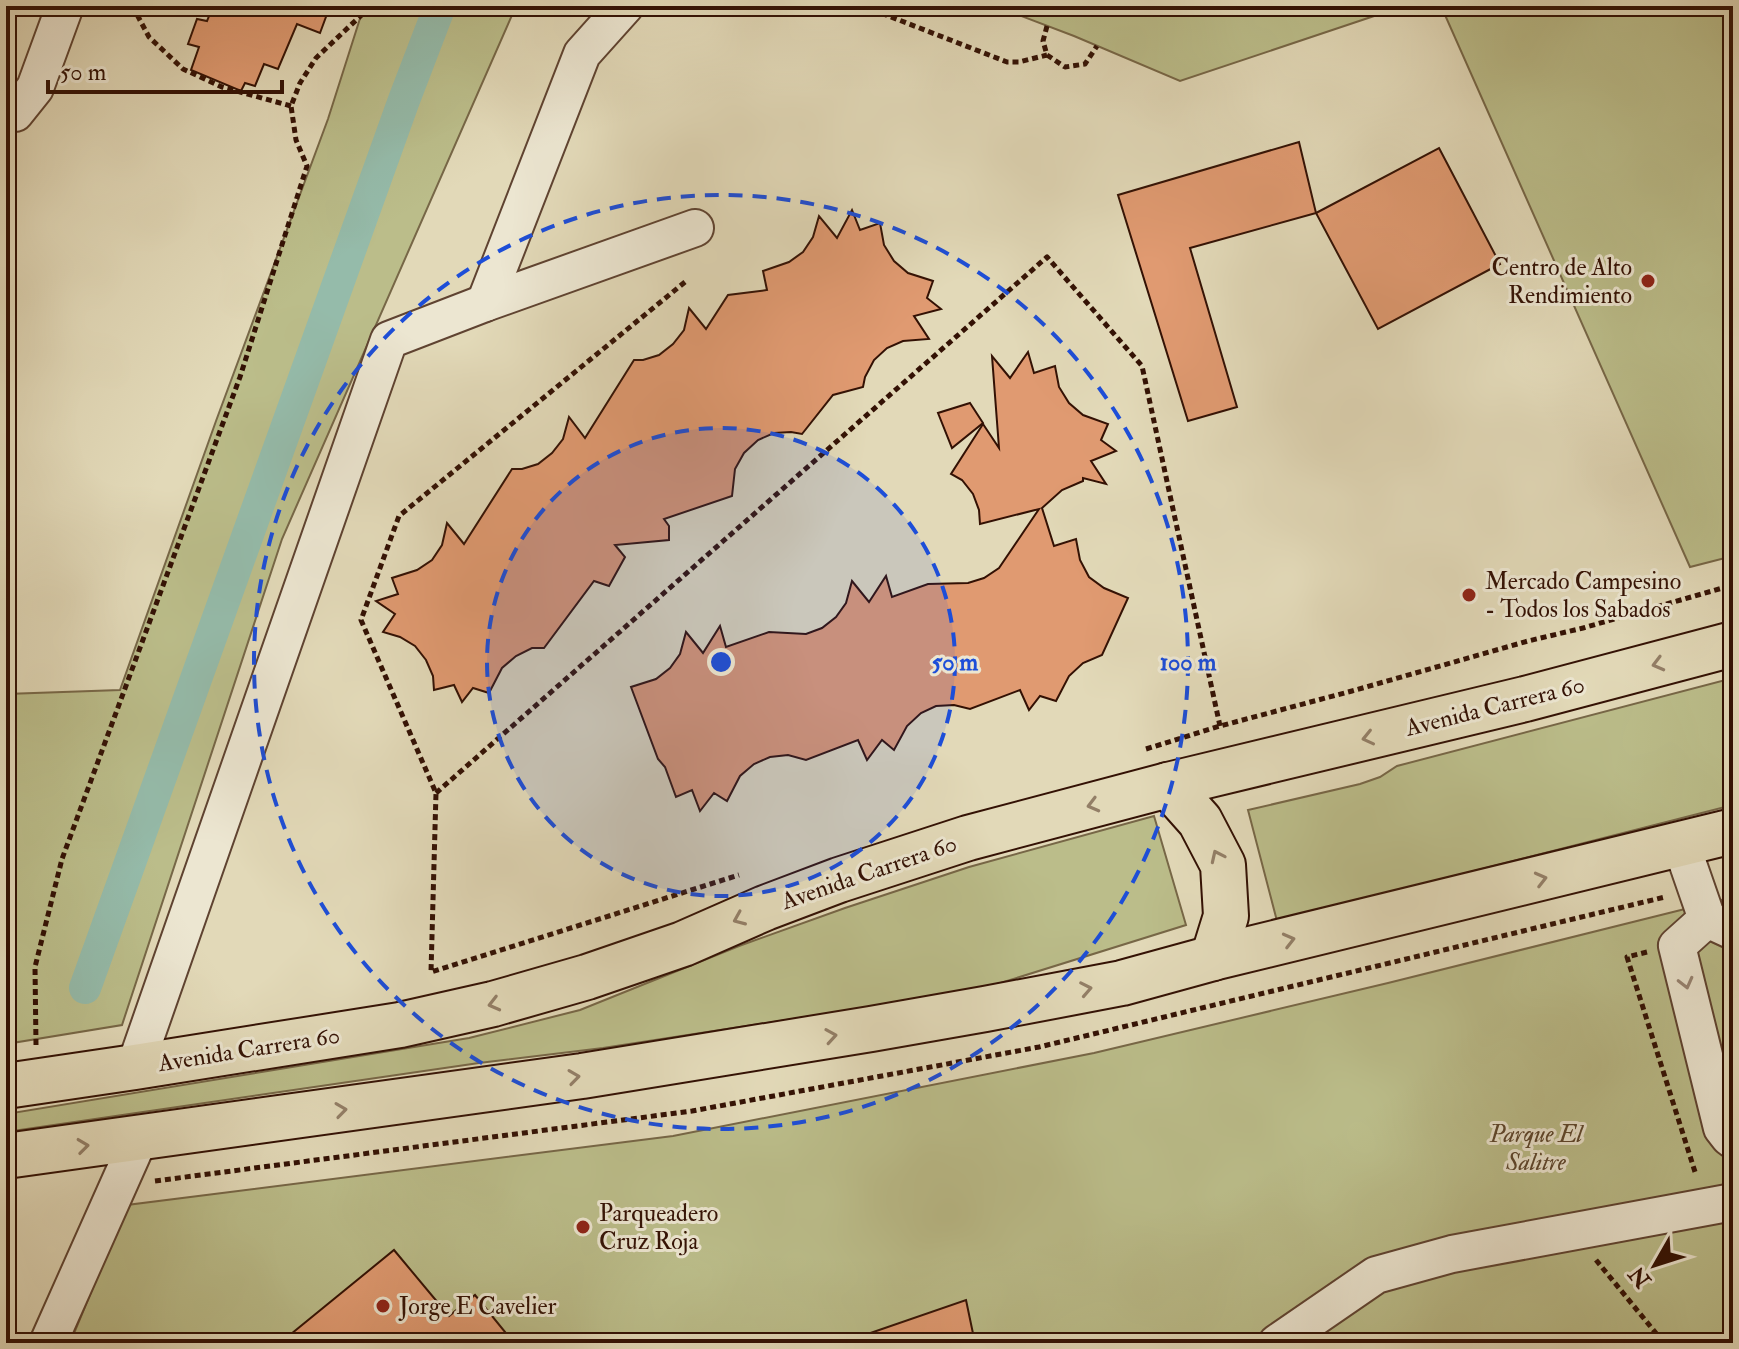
<svg xmlns="http://www.w3.org/2000/svg" width="1739" height="1349" font-family="'IM FELL Double Pica',serif">
<style>
.green{fill:#bbbd8a;stroke:#776747;stroke-width:2}
.lines{fill:none;stroke-linecap:round;stroke-linejoin:round}
.canal{stroke:#95bbaa;stroke-width:32}
.building{fill:#e09a71;stroke:#331104;stroke-width:2}
.minor-casing{stroke:#5f4331;stroke-width:40}
.major-casing{stroke:#331104;stroke-width:48}
.path{stroke:#331104;stroke-width:5;stroke-dasharray:6 4;stroke-linecap:butt}
.minor{stroke:#ece6d1;stroke-width:36}
.major{stroke:#e2d9b8;stroke-width:44}
.oneway{stroke:#937f67}
.oneway2{stroke:#998675}
.ring{fill:none;stroke:#1d4ed8;stroke-width:4;stroke-dasharray:14 10}
.poi-dot{fill:#8f2418;stroke:#ece6d1;stroke-width:3}
.labels{text-anchor:middle;stroke-width:6;stroke-linejoin:round;paint-order:stroke}
.poi-label{font-size:24px;fill:#331104;stroke:#ece6d1;text-anchor:start}
.street-label{font-size:24px;fill:#331104;stroke:#ece6d1}
.park-label{font-size:24px;font-style:italic;fill:#5c452c;stroke:#ece6d1}
.centre{fill:#1d4ed8;stroke:#ece6d1;stroke-width:4}
.ring-label{font-size:24px;text-anchor:middle;font-weight:bold;fill:#1d4ed8;stroke:#ece6d1;stroke-width:6;stroke-linejoin:round;paint-order:stroke}
</style>
<rect width="100%" height="100%" fill="#e2d9b8"/>
<filter id="stains"><feTurbulence type="fractalNoise" baseFrequency=".0025" numOctaves="4"/><feColorMatrix values="0 0 0 0 .2 0 0 0 0 .09 0 0 0 0 .02 0 0 0 .5 -.17"/></filter>
<radialGradient id="worn" r=".72"><stop offset=".6" stop-color="#630" stop-opacity="0"/><stop offset="1" stop-color="#630" stop-opacity=".3"/></radialGradient>
<g class="green">
<polygon points="364,6 516,6 282,539 122,1025 6,1044 6,694 120,690 216,421 328,119"/>
<polygon points="995,6 1404,6 1180,81 1074,36"/>
<polygon points="1441,6 1733,6 1733,556 1690,567"/>
<polygon points="1733,678 1733,805 1277,921 1248,810 1360,784 1380,777 1397,766"/>
<polygon points="1154,816 1186,925 994,985 838,1012 603,1048 479,1063 6,1132 6,1114 469,1038 580,1010 739,946 845,908 969,867"/>
<polygon points="1733,897 1733,1343 70,1343 127,1205 673,1136 1094,1053 1388,983"/>
</g>
<g class="lines">
<polyline class="canal" points="85,988 404,100 440,6"/>
</g>
<g class="building">
<polygon points="213,6 330,6 320,33 297,24 278,69 264,64 255,86 245,83 241,91 191,70 199,47 188,44 197,19 207,21"/>
<polygon points="1299,142 1316,213 1190,248 1237,407 1188,421 1118,195"/>
<polygon points="1439,148 1500,264 1378,329 1316,213"/>
<polygon points="852,210 860,230 880,223 884,245 894,261 908,273 933,281 927,298 941,309 914,316 929,339 903,341 887,348 874,360 865,377 863,387 833,395 802,434 791,432 774,433 758,440 744,453 735,469 732,496 664,519 669,526 669,540 615,545 625,557 609,586 594,581 544,648 532,648 516,656 502,668 489,693 473,688 462,702 454,685 434,690 433,676 426,660 415,646 400,637 383,632 395,614 376,601 398,594 392,578 417,570 432,560 442,545 447,523 464,544 512,469 522,469 538,464 552,453 563,439 569,417 585,438 634,360 643,360 659,355 673,344 684,330 689,308 706,329 728,295 767,290 763,271 789,262 803,252 813,237 819,216 837,238"/>
<polygon points="1028,352 1034,373 1055,366 1059,387 1069,403 1083,415 1108,424 1101,440 1116,451 1091,461 1106,484 1083,478 1083,481 1062,490 1042,508 1054,546 1076,539 1080,560 1089,577 1104,588 1128,598 1102,655 1083,663 1069,676 1056,701 1040,696 1029,710 1020,690 970,709 954,705 936,706 921,713 907,726 894,750 882,740 867,760 858,740 806,760 788,755 770,757 754,764 740,776 727,801 714,793 700,811 692,790 676,797 665,767 658,759 631,687 656,679 670,668 680,654 686,632 703,653 720,626 726,647 769,632 806,634 822,628 836,617 846,603 852,581 869,602 886,576 892,597 928,584 968,583 984,578 999,568 1039,509 980,524 979,510 973,494 962,480 951,474 983,424 999,448 992,356 1010,378"/>
<polygon points="970,403 983,423 952,448 938,413"/>
<polygon points="394,1250 449,1316 475,1295 514,1343 280,1343"/>
<polygon points="966,1300 975,1343 853,1343 853,1339"/>
</g>
<g class="lines">
<defs>
<g id="minor">
<polyline points="6,113 15,113 35,88 65,6"/>
<polyline points="485,303 582,54 625,6"/>
<polyline points="1681,844 1707,919 1733,931"/>
<polyline points="1707,919 1677,946 1722,1128 1729,1137 1733,1140"/>
<polyline points="135,1067 389,340 485,303 695,228"/>
<polyline points="48,1343 139,1139"/>
<polyline points="1277,1343 1376,1275 1452,1254 1733,1202"/>
</g>
<g id="major">
<polyline points="1168,785 1200,821 1223,865 1226,916 1213,958"/>
<polyline points="6,1086 135,1067 400,1025 493,1004 587,977 683,944 765,908 839,880 968,838 1168,785 1525,699 1733,644"/>
<polyline points="6,1156 582,1076 871,1029 985,1009 1122,983 1213,958 1733,831"/>
</g>
</defs>
<use href="#minor" class="minor-casing"/>
<use href="#major" class="major-casing"/>
<g class="path">
<polyline points="134,6 134,9 149,37 183,69 222,87 291,106"/>
<polyline points="863,6 1007,62 1019,62 1047,55"/>
<polyline points="793,12 795,6"/>
<polyline points="1047,26 1043,41 1047,55 1065,67 1085,64 1097,46"/>
<polyline points="685,282 399,516 361,620 436,793 431,972 739,875"/>
<polyline points="1146,749 1220,726 1352,691 1528,641 1583,628 1733,585"/>
<polyline points="436,793 1047,257 1142,366 1220,726"/>
<polyline points="1647,952 1627,957 1696,1175"/>
<polyline points="36,1045 35,967 62,859 240,377 307,166 296,140 291,106 300,83 316,58 371,6"/>
<polyline points="155,1181 692,1111 1039,1047 1665,897"/>
<polyline points="1596,1260 1664,1343"/>
</g>
<use href="#minor" class="minor"/>
<use href="#major" class="major"/>
</g>
<defs><path id="oneway-chevron" d="M-2-3.5L2.5 0L-2 3.5" fill="none" stroke-width="1.6" stroke-linecap="round" stroke-linejoin="round" transform="scale(2)"/></defs>
<g class="oneway">
<use href="#oneway-chevron" transform="translate(1658 664) rotate(165)"/>
<use href="#oneway-chevron" transform="translate(1368 738) rotate(167)"/>
<use href="#oneway-chevron" transform="translate(1093 805) rotate(165)"/>
<use href="#oneway-chevron" transform="translate(1217 856) rotate(-115)"/>
<use href="#oneway-chevron" transform="translate(1541 879) rotate(-14)"/>
<use href="#oneway-chevron" transform="translate(739 919) rotate(157)"/>
<use href="#oneway-chevron" transform="translate(1289 940) rotate(-14)"/>
<use href="#oneway-chevron" transform="translate(1086 989) rotate(-11)"/>
<use href="#oneway-chevron" transform="translate(494 1004) rotate(166)"/>
<use href="#oneway-chevron" transform="translate(831 1036) rotate(-9)"/>
<use href="#oneway-chevron" transform="translate(574 1077) rotate(-8)"/>
<use href="#oneway-chevron" transform="translate(341 1110) rotate(-8)"/>
<use href="#oneway-chevron" transform="translate(83 1146) rotate(-7)"/>
</g>
<use class="oneway2" href="#oneway-chevron" transform="translate(1686 983) rotate(76)"/>
<circle cx="721" cy="662" r="234" fill="#1d4ed8" fill-opacity=".12"/>
<g class="ring">
<circle cx="721" cy="662" r="234"/>
<circle cx="721" cy="662" r="467"/>
</g>
<g class="poi-dot">
<circle cx="1648" cy="281" r="8"/>
<circle cx="1469" cy="595" r="8"/>
<circle cx="583" cy="1227" r="8"/>
<circle cx="383" cy="1306" r="8"/>
</g>
<g class="labels">
<g class="poi-label">
<text x="1632" y="275" text-anchor="end">Centro de Alto<tspan x="1632" dy="28">Rendimiento</tspan></text>
<text x="1485" y="589">Mercado Campesino<tspan x="1485" dy="28">- Todos los Sabados</tspan></text>
<text x="599" y="1221">Parqueadero<tspan x="599" dy="28">Cruz Roja</tspan></text>
<text x="399" y="1314">Jorge E Cavelier</text>
</g>
<g class="street-label">
<text transform="translate(1495 706) rotate(-14)" y="8">Avenida Carrera 60</text>
<text transform="translate(869 872) rotate(-19)" y="8">Avenida Carrera 60</text>
<text transform="translate(249 1049) rotate(-9)" y="8">Avenida Carrera 60</text>
</g>
<g class="park-label">
<text x="1536" y="1142">Parque El<tspan x="1536" dy="28">Salitre</tspan></text>
</g>
</g>
<circle cx="721" cy="662" r="12" class="centre"/>
<g class="ring-label">
<text x="955" y="670">50 m</text>
<text x="1188" y="670">100 m</text>
</g>
<rect width="1739" height="1349" fill="none" stroke="#e2d9b8" stroke-width="32"/>
<rect x="8" y="8" width="1723" height="1333" fill="none" stroke="#331104" stroke-width="4"/>
<rect x="16" y="16" width="1707" height="1317" fill="none" stroke="#331104" stroke-width="2"/>
<g transform="translate(1655 1265) rotate(231)" stroke="#ece6d1" stroke-width="6" paint-order="stroke">
<path d="M0-6L14 30L0 20L-14 30Z" fill="#331104"/>
<text y="-12" font-size="22" font-weight="bold" text-anchor="middle" fill="#331104">N</text>
</g>
<path d="M48 80v12h234v-12" fill="none" stroke="#331104" stroke-width="4"/>
<text x="60" y="80" font-size="24" fill="#331104" stroke="#ece6d1" stroke-width="6" paint-order="stroke">50 m</text>
<rect width="100%" height="100%" filter="url(#stains)"/>
<rect width="100%" height="100%" fill="url(#worn)"/>
</svg>
